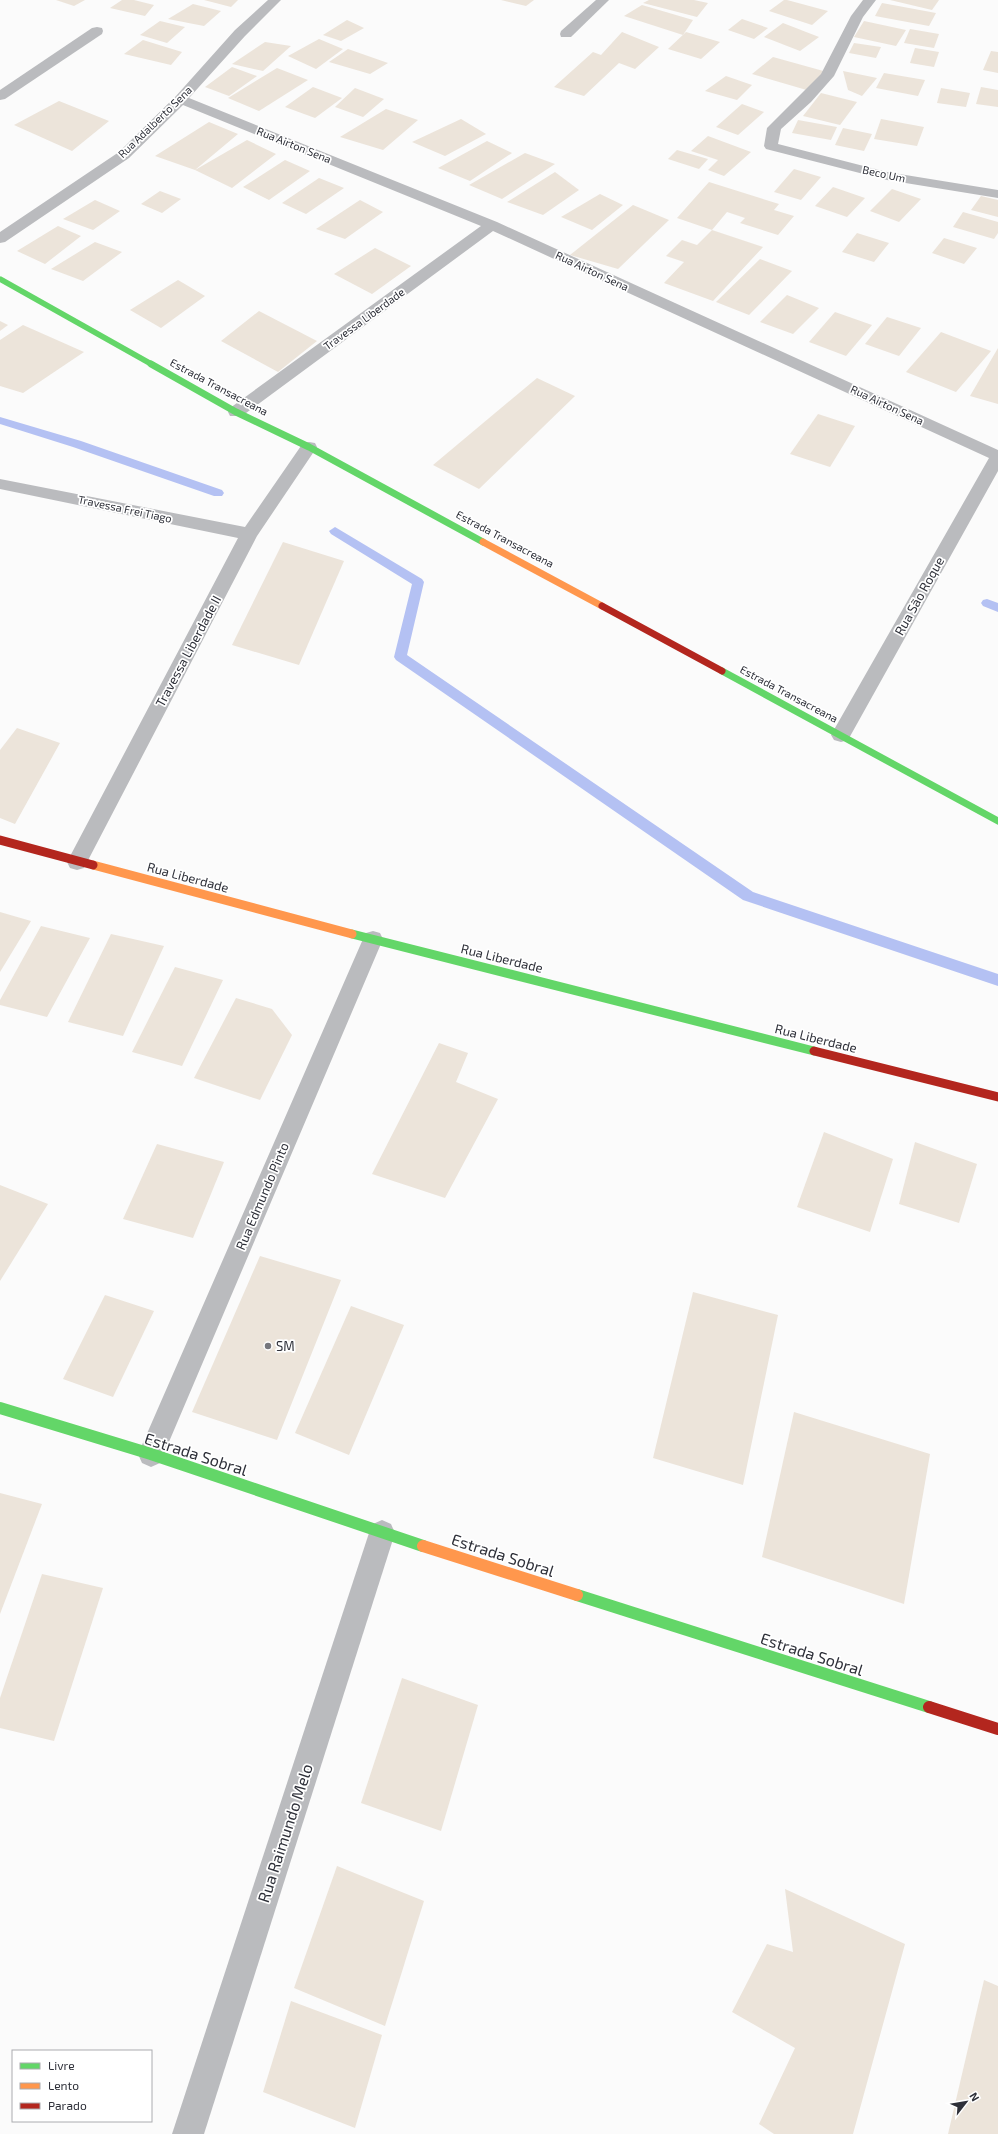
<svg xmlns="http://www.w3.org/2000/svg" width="998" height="2134" font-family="'Exo 2',sans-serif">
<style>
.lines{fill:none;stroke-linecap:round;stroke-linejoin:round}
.stream{fill:#b4c1f3;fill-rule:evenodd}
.building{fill:#ece4da}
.lane{fill:#babbbe;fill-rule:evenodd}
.street{fill:#babbbe;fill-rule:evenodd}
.fast-far3{stroke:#63d668;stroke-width:5.5}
.fast-far2{stroke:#63d668;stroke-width:7}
.fast-far1{stroke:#63d668;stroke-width:9}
.fast{stroke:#63d668;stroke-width:12}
.slow-far2{stroke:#ff974d;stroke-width:7}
.slow-far1{stroke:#ff974d;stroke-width:9}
.slow{stroke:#ff974d;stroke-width:12}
.jam-far2{stroke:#b3261e;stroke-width:7}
.jam-far1{stroke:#b3261e;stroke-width:9}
.jam{stroke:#b3261e;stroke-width:12}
.poi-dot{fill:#76777d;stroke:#fff;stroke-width:1.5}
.labels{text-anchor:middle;stroke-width:3.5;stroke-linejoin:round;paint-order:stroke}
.far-street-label{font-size:11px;fill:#2e3039;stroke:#fff}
.street-label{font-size:13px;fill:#2e3039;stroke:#fff}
.poi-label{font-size:13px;fill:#2e3039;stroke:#fff;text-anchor:start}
.near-street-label{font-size:16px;fill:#2e3039;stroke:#fff}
</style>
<rect width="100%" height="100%" fill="#fbfbfb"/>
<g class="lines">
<g class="stream">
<polygon points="0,417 81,441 222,490 224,493 222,496 214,496 73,447 0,424"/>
<polygon points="335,527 422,579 424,582 407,655 753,892 998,974 998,986 743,900 396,660 394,657 412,584 331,534 329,531"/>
<polygon points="987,599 998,603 998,612 983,606 981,603 983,600"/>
</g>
</g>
<g class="building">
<polygon points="56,0 85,0 74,6"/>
<polygon points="122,0 134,0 154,5 145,16 110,8"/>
<polygon points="204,0 238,0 231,7"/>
<polygon points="501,0 534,0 526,6"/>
<polygon points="649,0 694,0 708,3 697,17 643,3"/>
<polygon points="784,0 787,0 828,11 812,25 769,11"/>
<polygon points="890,0 939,0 932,10"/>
<polygon points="882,3 936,13 929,26 875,16"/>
<polygon points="193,4 221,11 204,26 168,19"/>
<polygon points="642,5 693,20 683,35 624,16"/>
<polygon points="742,19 768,28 754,39 728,30"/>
<polygon points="347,20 364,28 341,41 323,35"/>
<polygon points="160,21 185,27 167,43 140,35"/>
<polygon points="864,21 906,30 896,46 854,37"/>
<polygon points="783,23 819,37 800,51 764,37"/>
<polygon points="910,29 939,34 934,48 904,43"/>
<polygon points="622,32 659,47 635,69 619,63 584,96 554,87 593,52 601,55"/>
<polygon points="686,32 720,42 701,59 668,49"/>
<polygon points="319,39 343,49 316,69 288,56"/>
<polygon points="143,40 182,52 171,65 124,54"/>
<polygon points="265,42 291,46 263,71 232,64"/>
<polygon points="854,43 881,47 876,58 849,53"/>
<polygon points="915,48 939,52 934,67 910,63"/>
<polygon points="348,49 388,63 370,74 329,62"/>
<polygon points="991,51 998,52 998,73 983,70"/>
<polygon points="773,57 827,72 810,91 752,74"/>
<polygon points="232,67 257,76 229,96 205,87"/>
<polygon points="277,68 308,80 259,111 228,98"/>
<polygon points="843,71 877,78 862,96 848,90"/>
<polygon points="884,73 925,80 918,96 876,88"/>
<polygon points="726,76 752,85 737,100 705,91"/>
<polygon points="313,87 342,98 315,118 285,107"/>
<polygon points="981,87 998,90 998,107 976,104"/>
<polygon points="355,88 384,99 363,117 335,107"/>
<polygon points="941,88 970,93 966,107 937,103"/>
<polygon points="821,93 857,102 840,125 803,116"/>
<polygon points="59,101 109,121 72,151 14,125"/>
<polygon points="742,104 764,112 738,135 716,127"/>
<polygon points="386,109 418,120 383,150 340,137"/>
<polygon points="461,119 486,134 445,156 412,142"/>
<polygon points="881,119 924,127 917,146 874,139"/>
<polygon points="798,120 837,127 831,140 792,133"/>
<polygon points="209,122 238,134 195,170 247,140 276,154 232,188 195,170 155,156"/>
<polygon points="843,128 872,134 864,151 835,145"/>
<polygon points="708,136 751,152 724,176 708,170 718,160 691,151"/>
<polygon points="487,141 512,153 470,181 438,168"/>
<polygon points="677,150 708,159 699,169 668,159"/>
<polygon points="525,153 555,164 502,199 469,185"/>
<polygon points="285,160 310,171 269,200 243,187"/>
<polygon points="794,169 821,177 801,200 774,192"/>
<polygon points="555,172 579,190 543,215 507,202"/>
<polygon points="319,178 344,188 306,214 282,203"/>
<polygon points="709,182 779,204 774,210 794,216 778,235 740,223 745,218 727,212 712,230 677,218"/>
<polygon points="833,187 865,198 847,217 815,206"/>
<polygon points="892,189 921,199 899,222 870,211"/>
<polygon points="160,191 181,199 162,213 141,204"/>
<polygon points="600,194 623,205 592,230 561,217"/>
<polygon points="981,196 998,200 998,217 971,210"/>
<polygon points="95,200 120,211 93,230 63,219"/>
<polygon points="360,200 383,212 345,239 316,229"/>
<polygon points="633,205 669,220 618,269 570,255"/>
<polygon points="963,212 998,222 998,233 994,239 953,227"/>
<polygon points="58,226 81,236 45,264 17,251"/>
<polygon points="712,230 763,247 713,301 664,283 684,262 666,256 682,240 697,245"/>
<polygon points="857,233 889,243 874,262 842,252"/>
<polygon points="944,238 977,248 964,264 932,253"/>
<polygon points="95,242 122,252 83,281 51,269"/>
<polygon points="375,248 411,266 372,294 334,274"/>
<polygon points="760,259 792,271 749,315 716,302"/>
<polygon points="178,280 205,296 161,328 130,310"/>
<polygon points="787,295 819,308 793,334 760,322"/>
<polygon points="259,311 317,341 278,372 221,341"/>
<polygon points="835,312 872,325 846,356 809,342"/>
<polygon points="887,317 921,328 899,356 865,344"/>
<polygon points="0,321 8,325 0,331"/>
<polygon points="23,325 84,352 23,393 0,386 0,340"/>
<polygon points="941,332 991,351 956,392 906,372"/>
<polygon points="998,348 998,404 970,396"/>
<polygon points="537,378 575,396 479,489 433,465"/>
<polygon points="818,414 855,426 830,467 790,454"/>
<polygon points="283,542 344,561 299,665 232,645"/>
<polygon points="17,728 60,743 15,824 0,818 0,750"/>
<polygon points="0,912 31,921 0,972"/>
<polygon points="41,926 90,938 47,1017 0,1005 0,1000"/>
<polygon points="111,934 164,946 123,1036 68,1022"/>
<polygon points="175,967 223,980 182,1066 132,1052"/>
<polygon points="236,998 272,1009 292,1035 260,1100 194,1078"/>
<polygon points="439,1043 468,1053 456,1082 498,1099 445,1198 372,1174"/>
<polygon points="824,1132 893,1159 870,1232 797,1207"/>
<polygon points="915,1142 977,1164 959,1223 899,1204"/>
<polygon points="157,1144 224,1162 193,1238 123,1219"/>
<polygon points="0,1185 48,1204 0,1281"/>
<polygon points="260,1256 341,1280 277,1440 192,1412"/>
<polygon points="693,1292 778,1315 743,1485 653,1458"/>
<polygon points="105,1295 154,1311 113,1397 63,1379"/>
<polygon points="351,1306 404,1325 349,1455 295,1433"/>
<polygon points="794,1412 930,1454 904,1604 762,1557"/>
<polygon points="0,1493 42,1504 0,1614"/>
<polygon points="42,1574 103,1588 54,1741 0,1728 0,1698"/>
<polygon points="402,1678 478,1705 441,1831 361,1803"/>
<polygon points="337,1866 424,1901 385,2026 294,1988"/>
<polygon points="785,1889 905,1944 853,2134 774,2134 759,2124 795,2048 732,2012 767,1944 793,1952"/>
<polygon points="984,1980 998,1986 998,2134 948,2134"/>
<polygon points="291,2001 382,2035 355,2128 263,2092"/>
</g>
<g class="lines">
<polygon class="lane" points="863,0 876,0 863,17 834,76 811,102 781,129 778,144 887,172 998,190 998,198 887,180 766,149 764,146 767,128 821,74 851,16"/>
<g class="street">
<polygon points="268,0 281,0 245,36 189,98 497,222 998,450 998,471 848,740 841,742 834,740 831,735 989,458 493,231 242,416 230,416 228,412 230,408 481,226 183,105 129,158 5,242 0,243 0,232 119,152 176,96 235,30"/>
<polygon points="596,0 609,0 571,37 561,37 560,34 561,31"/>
<polygon points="97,27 102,28 103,31 102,34 5,99 0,100 0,90 92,28"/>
<polygon points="309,442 315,443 317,447 257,536 84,868 77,870 70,868 67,862 238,538 0,489 0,479 245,527 303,443"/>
<polygon points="373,931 380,933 383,939 160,1463 151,1467 142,1463 138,1454 142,1445 363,939 366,933"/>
<polygon points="382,1520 391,1524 395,1533 204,2134 172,2134 369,1533 373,1524"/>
</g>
<polyline class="fast-far3" points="0,279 153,365"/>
<g class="fast-far2">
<polyline points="151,364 236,412 309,447 483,542"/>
<polyline points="722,671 998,821"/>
</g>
<polyline class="fast-far1" points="352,934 814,1051"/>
<g class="fast">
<polyline points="0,1408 151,1454 423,1546"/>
<polyline points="577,1595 929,1707"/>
</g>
<polyline class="slow-far2" points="483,542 602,606"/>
<polyline class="slow-far1" points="93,865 352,934"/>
<polyline class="slow" points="423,1546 577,1595"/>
<polyline class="jam-far2" points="602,606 722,671"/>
<g class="jam-far1">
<polyline points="0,840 93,865"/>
<polyline points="814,1051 998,1097"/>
</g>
<polyline class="jam" points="929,1707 998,1729"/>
</g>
<circle class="poi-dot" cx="268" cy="1346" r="4"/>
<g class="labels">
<g class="far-street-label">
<text transform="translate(155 122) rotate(-44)" y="4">Rua Adalberto Sena</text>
<text transform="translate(294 145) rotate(22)" y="4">Rua Airton Sena</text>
<text transform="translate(884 174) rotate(12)" y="4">Beco Um</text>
<text transform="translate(592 271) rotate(25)" y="4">Rua Airton Sena</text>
<text transform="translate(364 319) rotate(-36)" y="4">Travessa Liberdade</text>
<text transform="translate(219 387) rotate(28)" y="4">Estrada Transacreana</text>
<text transform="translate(887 405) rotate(25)" y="4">Rua Airton Sena</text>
<text transform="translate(125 509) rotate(12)" y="4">Travessa Frei Tiago</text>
<text transform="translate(505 539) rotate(28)" y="4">Estrada Transacreana</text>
<text transform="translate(789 694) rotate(28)" y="4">Estrada Transacreana</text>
</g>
<g class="street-label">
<text transform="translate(919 596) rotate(-61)" y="5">Rua São Roque</text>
<text transform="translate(188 651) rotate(-62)" y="5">Travessa Liberdade II</text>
<text transform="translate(188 877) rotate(15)" y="5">Rua Liberdade</text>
<text transform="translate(502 958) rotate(14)" y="5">Rua Liberdade</text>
<text transform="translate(816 1038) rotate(14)" y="5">Rua Liberdade</text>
<text transform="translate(262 1196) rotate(-67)" y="5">Rua Edmundo Pinto</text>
</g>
<g class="poi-label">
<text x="276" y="1351">SM</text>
</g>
<g class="near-street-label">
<text transform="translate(196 1454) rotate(18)" y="6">Estrada Sobral</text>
<text transform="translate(503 1555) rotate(18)" y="6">Estrada Sobral</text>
<text transform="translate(812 1654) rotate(18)" y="6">Estrada Sobral</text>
<text transform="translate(285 1833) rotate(-72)" y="6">Rua Raimundo Melo</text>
</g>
</g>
<rect x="12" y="2050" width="140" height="72" fill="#ffffff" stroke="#abacb0"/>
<rect x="20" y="2063" width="20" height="6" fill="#63d668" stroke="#abacb0"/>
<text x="48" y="2070" font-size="12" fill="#2e3039">Livre</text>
<rect x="20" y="2083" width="20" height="6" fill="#ff974d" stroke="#abacb0"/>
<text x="48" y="2090" font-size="12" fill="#2e3039">Lento</text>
<rect x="20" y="2103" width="20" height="6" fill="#b3261e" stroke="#abacb0"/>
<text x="48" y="2110" font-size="12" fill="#2e3039">Parado</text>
<g transform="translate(966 2102) rotate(59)" stroke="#ffffff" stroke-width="3" paint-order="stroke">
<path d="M0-3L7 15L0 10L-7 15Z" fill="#2e3039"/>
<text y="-6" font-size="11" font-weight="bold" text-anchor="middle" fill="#2e3039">N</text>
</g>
</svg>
